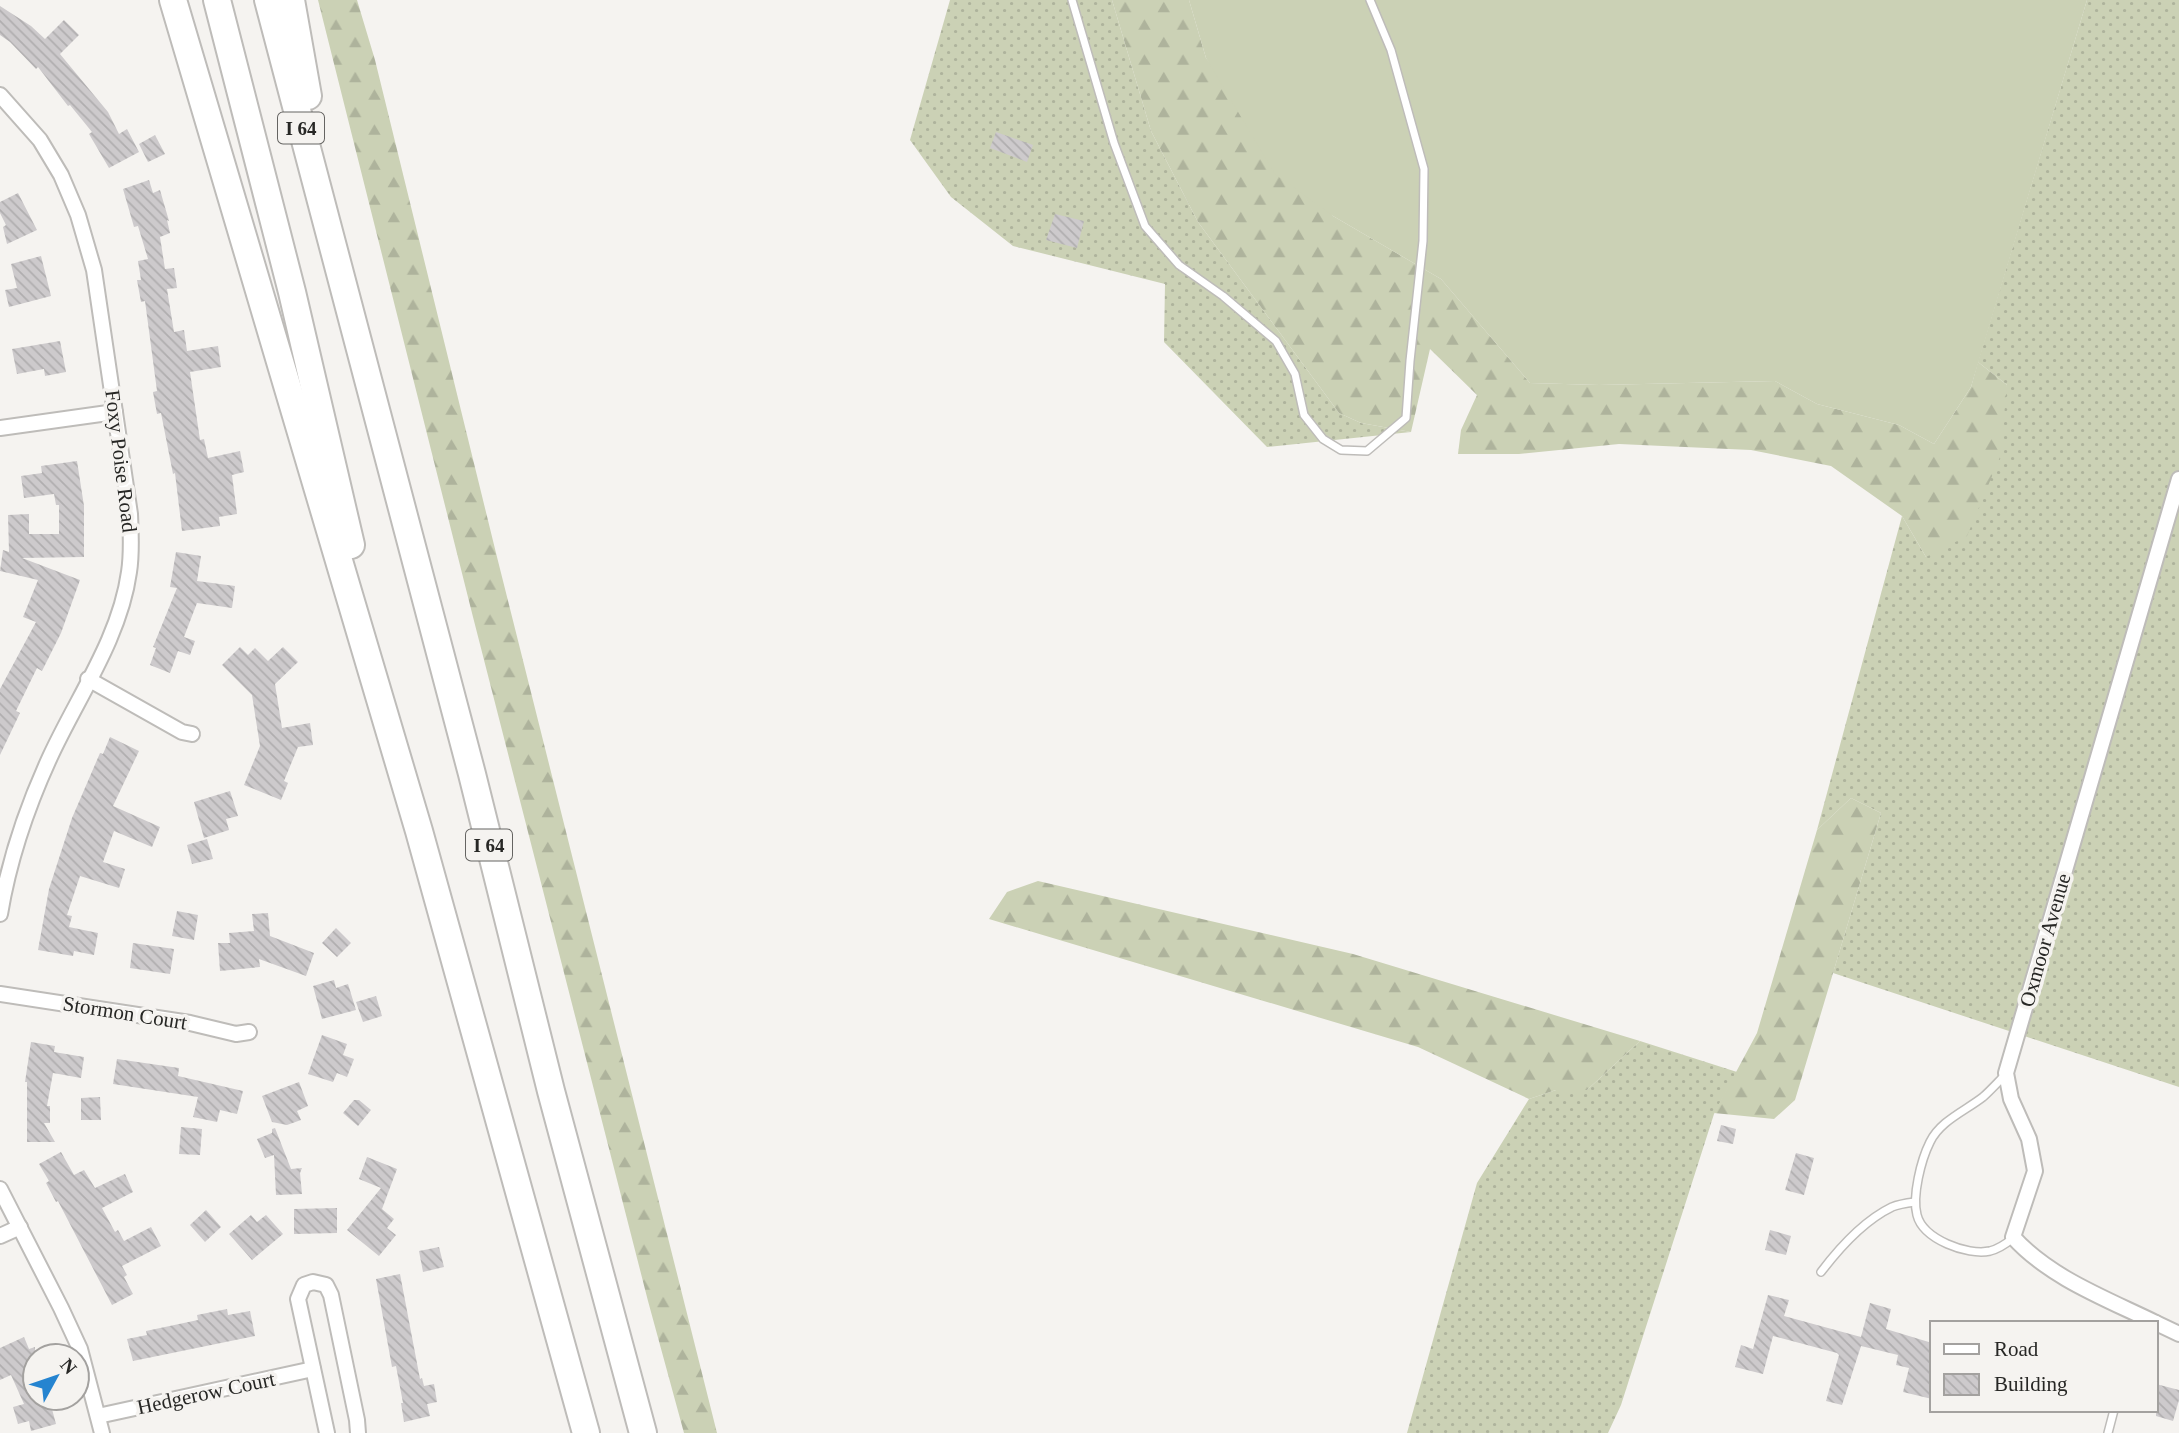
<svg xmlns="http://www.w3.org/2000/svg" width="2179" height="1433" font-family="Georgia,serif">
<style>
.grass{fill:url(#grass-dots)}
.forest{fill:url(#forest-firs)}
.pitch{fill:#cbd1b5}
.building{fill:url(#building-back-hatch)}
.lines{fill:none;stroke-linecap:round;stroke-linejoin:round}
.service-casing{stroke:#bebcb9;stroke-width:10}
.minor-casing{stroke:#bebcb9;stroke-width:18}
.motorway-casing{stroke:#bebcb9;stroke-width:30}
.service{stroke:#fff;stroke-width:7}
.minor{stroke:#fff;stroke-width:14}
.motorway{stroke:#fff;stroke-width:26}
.labels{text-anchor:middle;stroke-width:7;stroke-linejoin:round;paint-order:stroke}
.shield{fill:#f5f3f0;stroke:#656462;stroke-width:2}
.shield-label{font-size:19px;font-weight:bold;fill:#272725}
.street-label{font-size:21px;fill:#272725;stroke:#f5f3f0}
</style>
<defs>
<pattern id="grass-dots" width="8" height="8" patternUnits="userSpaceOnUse" patternTransform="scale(1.75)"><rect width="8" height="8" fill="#cbd1b5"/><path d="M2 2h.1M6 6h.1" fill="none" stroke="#aeb39c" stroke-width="1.8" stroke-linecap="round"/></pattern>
<pattern id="forest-firs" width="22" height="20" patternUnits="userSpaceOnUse" patternTransform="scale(1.75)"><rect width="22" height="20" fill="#cbd1b5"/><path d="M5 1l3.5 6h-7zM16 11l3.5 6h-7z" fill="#aeb39c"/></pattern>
<pattern id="building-back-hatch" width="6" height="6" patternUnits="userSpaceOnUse" patternTransform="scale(1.75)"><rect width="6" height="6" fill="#cdcacc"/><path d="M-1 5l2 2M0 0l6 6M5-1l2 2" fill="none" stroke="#b0aeaf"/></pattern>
</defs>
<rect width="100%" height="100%" fill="#f5f3f0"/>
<g class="grass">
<polygon points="950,0 1112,0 1151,131 1198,222 1339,413 1361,423 1411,432 1267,447 1164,342 1165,284 1013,246 951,197 910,140"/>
<polygon points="2087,0 2179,0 2179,1087 1833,973 1881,813 1851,798 1817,830 1902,516 1926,557 2007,385 1978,362"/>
<polygon points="1640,1041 1737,1072 1714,1114 1621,1405 1608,1433 1407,1433 1477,1183 1529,1099 1556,1090 1587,1090"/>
</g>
<g class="forest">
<polygon points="318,0 357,0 375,60 496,553 717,1433 684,1433 648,1301 473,617"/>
<polygon points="1112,0 1189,0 1206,58 1333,216 1441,279 1530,383 1599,385 1775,381 1817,404 1899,425 1934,444 1971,387 1978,362 2007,385 2000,457 1967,536 1926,557 1902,516 1831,466 1751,450 1619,444 1519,454 1458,454 1461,430 1477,395 1430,349 1411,432 1361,423 1339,413 1198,222 1151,131"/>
<polygon points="1851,798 1881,813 1795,1100 1774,1119 1714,1113 1757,1033 1817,830"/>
<polygon points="1038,881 1353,954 1640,1041 1587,1090 1556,1090 1529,1099 1418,1047 989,919 1007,892"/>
</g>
<polygon class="pitch" points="1189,0 2087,0 1971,387 1934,444 1899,425 1817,404 1775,381 1599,385 1530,383 1441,279 1333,216 1275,174 1206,58"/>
<g class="building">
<polygon points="0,6 31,26 45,39 64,20 79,35 60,54 108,112 119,134 127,129 139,152 109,168 89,134 92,132 70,105 68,106 38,67 36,69 10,42 0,35"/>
<polygon points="996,132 1033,145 1027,162 990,148"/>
<polygon points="155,135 165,154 148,162 139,144"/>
<polygon points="149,180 153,193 160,190 169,221 167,220 170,233 160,237 165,269 174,268 177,288 167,289 174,332 184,330 187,351 218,346 221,367 190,372 200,440 204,439 208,458 240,451 244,472 232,475 237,514 219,517 220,526 182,531 175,473 173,474 161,413 157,414 153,392 157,391 145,301 141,302 137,280 141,280 138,261 148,259 138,226 134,227 123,189"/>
<polygon points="18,193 37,230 7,244 3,227 6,225 0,213 0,202"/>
<polygon points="1055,214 1084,221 1077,248 1046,240"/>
<polygon points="41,256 51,296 9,307 5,290 17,288 11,264"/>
<polygon points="60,341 66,372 45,376 44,369 17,374 12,349"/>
<polygon points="77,461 84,506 84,557 22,558 80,580 61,633 42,671 37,668 16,711 20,713 0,755 0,689 36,622 23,617 38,580 0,571 3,550 9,552 8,515 29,514 29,534 59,534 59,505 56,505 54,494 24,498 21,476 42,473 41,466"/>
<polygon points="176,552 201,556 197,581 235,586 232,608 197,603 184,637 195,641 190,655 178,651 170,673 150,665 156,648 153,647 177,588 170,587"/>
<polygon points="240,647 248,655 255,648 268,661 283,647 298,662 275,684 282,728 310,723 313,745 298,747 284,781 288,783 281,800 244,785 260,746 252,695 222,665"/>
<polygon points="110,737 139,751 113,806 160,827 152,847 114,831 103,862 125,869 119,888 80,876 67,915 72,916 69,927 98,933 94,955 74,951 73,956 38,950 49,889 72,818 100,753 103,754"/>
<polygon points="230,791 238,816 226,819 229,830 204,838 194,802"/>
<polygon points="207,839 213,859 192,864 187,845"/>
<polygon points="177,911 198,915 194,940 172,936"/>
<polygon points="268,913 270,936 314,953 306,976 259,959 260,967 220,971 218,943 230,943 229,933 254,931 252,914"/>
<polygon points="336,928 351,943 337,957 322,943"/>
<polygon points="133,943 174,949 170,974 130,968"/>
<polygon points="334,980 336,988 348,984 356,1010 322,1019 313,986"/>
<polygon points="376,996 382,1016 363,1022 356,1002"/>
<polygon points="322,1035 347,1044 343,1055 354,1059 347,1077 337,1073 333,1082 308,1074"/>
<polygon points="31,1042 55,1046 54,1052 84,1057 81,1078 53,1073 47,1106 50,1106 50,1123 44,1123 55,1142 27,1142 27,1082 25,1082"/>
<polygon points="117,1059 179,1068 178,1076 243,1091 237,1114 220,1110 217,1122 193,1117 198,1097 113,1084"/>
<polygon points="299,1082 308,1106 297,1111 301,1120 287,1125 272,1122 262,1096"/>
<polygon points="100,1097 101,1120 81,1120 81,1098"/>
<polygon points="354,1100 359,1100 371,1110 358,1126 343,1113"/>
<polygon points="1721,1125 1736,1129 1733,1144 1717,1141"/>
<polygon points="181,1127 202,1129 200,1155 179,1154"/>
<polygon points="275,1128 291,1169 302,1168 300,1173 302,1194 276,1195 274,1155 265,1158 257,1139 272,1133 272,1129"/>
<polygon points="61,1152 74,1175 84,1170 95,1188 125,1174 133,1192 102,1208 115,1232 118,1230 124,1241 151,1227 161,1246 122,1266 127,1275 124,1277 133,1294 112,1305 58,1201 56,1202 46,1183 49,1181 39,1164"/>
<polygon points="1796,1153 1814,1158 1804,1195 1785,1190"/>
<polygon points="367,1157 397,1169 382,1209 394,1219 387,1228 396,1235 379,1256 347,1230 381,1188 359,1179"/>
<polygon points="337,1208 337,1233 294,1234 294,1209"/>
<polygon points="206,1210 221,1227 205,1242 190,1225"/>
<polygon points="251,1215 257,1222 266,1215 283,1234 252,1260 229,1234"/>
<polygon points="1770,1230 1791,1236 1786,1255 1765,1250"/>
<polygon points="439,1247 444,1267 423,1272 419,1251"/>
<polygon points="400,1274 420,1379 422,1378 424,1386 434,1384 437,1402 427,1404 430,1416 404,1422 401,1403 403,1403 396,1366 392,1367 376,1279"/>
<polygon points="1768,1295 1789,1300 1784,1316 1861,1337 1870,1303 1891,1309 1886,1329 1932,1343 1932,1399 1903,1392 1909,1368 1896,1365 1898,1355 1861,1346 1842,1405 1826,1401 1839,1355 1837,1353 1773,1336 1763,1374 1735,1367 1741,1345 1753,1349"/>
<polygon points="227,1309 228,1315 250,1311 255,1336 133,1361 127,1339 147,1335 146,1331 198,1320 197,1315"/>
<polygon points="24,1337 29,1349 35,1347 35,1398 49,1398 56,1424 31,1431 29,1421 18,1424 13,1407 24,1404 11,1375 0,1380 0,1348"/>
<polygon points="2156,1384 2179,1390 2179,1400 2173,1421 2156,1416"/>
</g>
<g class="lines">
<defs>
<g id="service">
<polyline points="1072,0 1114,143 1145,226 1179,265 1223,296 1276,341 1295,374 1304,415 1323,439 1341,450 1367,451 1406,418 1410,361 1423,241 1424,169 1391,50 1370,0"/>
<path d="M2006,1074C1998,1082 1991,1090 1983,1097C1965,1111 1940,1121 1930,1142C1921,1160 1912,1196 1917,1215C1923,1239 1967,1256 1990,1251C1998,1249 2007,1243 2013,1238"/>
<path d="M1821,1272C1840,1247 1863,1221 1892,1207C1899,1204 1907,1203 1915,1202"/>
<polyline points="2108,1433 2114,1410"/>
</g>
<g id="minor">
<path d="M0,95L40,140L61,175L78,215L94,270L130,514C131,533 132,553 129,572C120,638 77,698 50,757C27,807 9,860 0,914"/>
<polyline points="0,428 115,412"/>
<polyline points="88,679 182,732 192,734"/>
<polyline points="0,994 190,1023 236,1034 249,1032"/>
<polyline points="0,1189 61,1308 80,1349 102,1433"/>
<polyline points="0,1236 20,1227"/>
<path d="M2156,1323C2107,1299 2050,1278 2013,1237L2035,1171L2029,1139L2011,1099L2006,1073L2179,479"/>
<polyline points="2156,1323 2179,1334"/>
<polyline points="98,1416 313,1369"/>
<polyline points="327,1433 298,1299 304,1285 313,1282 326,1285 331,1295 357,1420 358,1433"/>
</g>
<g id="motorway">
<polyline points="173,0 419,831 586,1433"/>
<polyline points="217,0 292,292 351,545"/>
<polyline points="268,0 472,774 551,1091 643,1433"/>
<polyline points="291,0 308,96"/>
</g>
</defs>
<use href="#service" class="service-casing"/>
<use href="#minor" class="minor-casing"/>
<use href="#motorway" class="motorway-casing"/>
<use href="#service" class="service"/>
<use href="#minor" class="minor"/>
<use href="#motorway" class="motorway"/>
</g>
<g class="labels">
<g class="shield">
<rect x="278" y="112.5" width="46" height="31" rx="5"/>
<rect x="466" y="829.5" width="46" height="31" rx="5"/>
</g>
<g class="shield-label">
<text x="301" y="135">I 64</text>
<text x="489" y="852">I 64</text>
</g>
<g class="street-label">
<text transform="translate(121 461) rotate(83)" y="7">Foxy Poise Road</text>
<text transform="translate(2045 940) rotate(-74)" y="7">Oxmoor Avenue</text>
<text transform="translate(125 1013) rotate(9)" y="7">Stormon Court</text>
<text transform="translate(206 1393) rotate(-12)" y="7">Hedgerow Court</text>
</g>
</g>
<rect x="1930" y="1321" width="228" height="91" fill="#f5f3f0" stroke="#a3a19f" stroke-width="2"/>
<rect x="1944" y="1344" width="35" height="10" fill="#ffffff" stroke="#a3a19f" stroke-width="2"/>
<text x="1994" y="1356" font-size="21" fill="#272725">Road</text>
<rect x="1944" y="1374" width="35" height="21" fill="url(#building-back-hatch)" stroke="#a3a19f" stroke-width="2"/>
<text x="1994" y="1391" font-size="21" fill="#272725">Building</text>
<g transform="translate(56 1377) rotate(50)"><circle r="33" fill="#f5f3f0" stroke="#a3a19f" stroke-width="2"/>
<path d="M0-5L12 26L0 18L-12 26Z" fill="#2584d0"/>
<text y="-10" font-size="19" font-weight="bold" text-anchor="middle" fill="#272725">N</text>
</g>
</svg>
